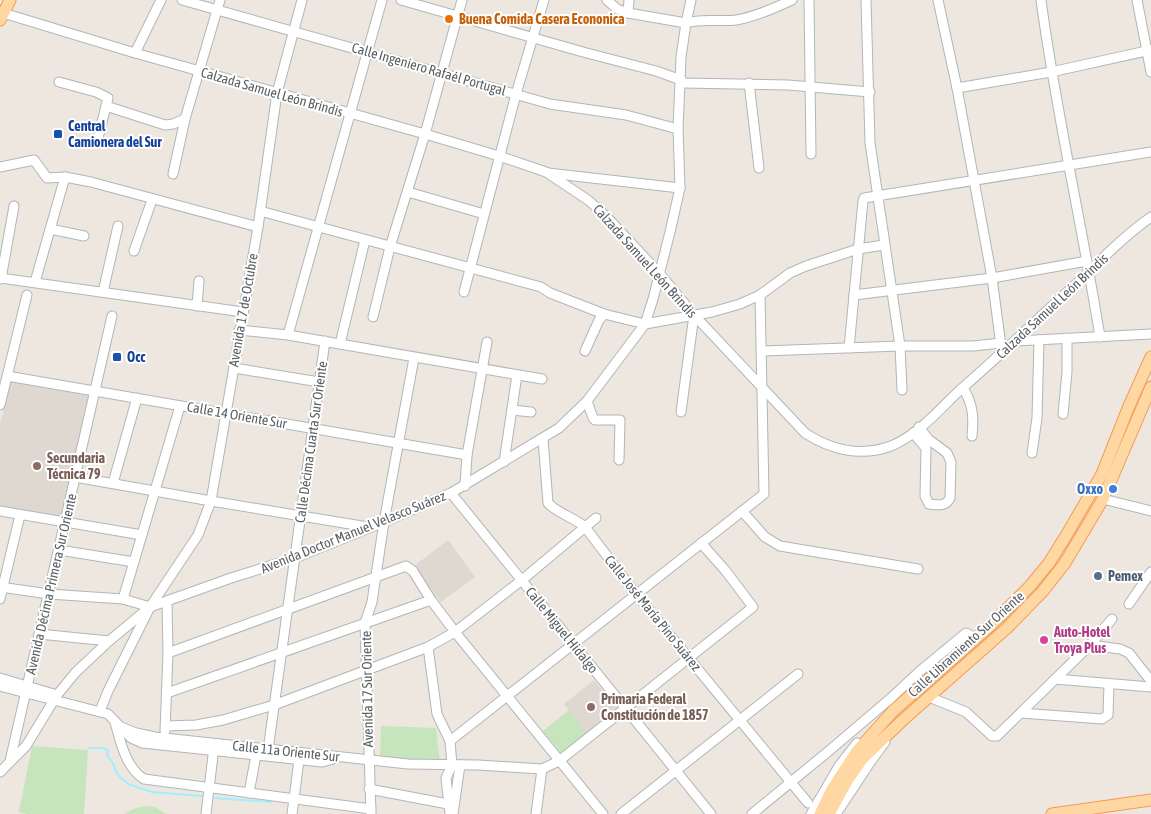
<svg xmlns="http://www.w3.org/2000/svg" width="1151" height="814" font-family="'Asap Condensed',sans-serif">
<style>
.education{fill:#dfd8d1}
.green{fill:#c7e5bc}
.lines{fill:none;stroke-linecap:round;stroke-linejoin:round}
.stream{stroke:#9eefff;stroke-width:2}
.minor-casing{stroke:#b1b6b9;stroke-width:11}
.major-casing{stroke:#f39b53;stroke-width:13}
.minor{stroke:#fff;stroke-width:9}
.major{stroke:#ffd7a3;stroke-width:11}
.food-dot{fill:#e8710a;stroke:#fff;stroke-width:2}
.transit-dot{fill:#1a4fb4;stroke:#fff;stroke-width:2}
.education-dot{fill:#8d6e63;stroke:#fff;stroke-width:2}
.shop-dot{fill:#3f7fe0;stroke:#fff;stroke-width:2}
.service-dot{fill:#5c6f8a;stroke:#fff;stroke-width:2}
.hotel-dot{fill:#d1479c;stroke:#fff;stroke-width:2}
.labels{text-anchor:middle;stroke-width:4;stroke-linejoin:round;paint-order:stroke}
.food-label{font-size:14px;font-weight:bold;fill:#c56008;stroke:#fff;text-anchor:start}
.street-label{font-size:14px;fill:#595f62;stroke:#fff}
.transit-label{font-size:14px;font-weight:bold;fill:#164399;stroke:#fff;text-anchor:start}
.education-label{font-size:14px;font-weight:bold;fill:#785e54;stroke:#fff;text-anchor:start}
.shop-label{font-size:14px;font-weight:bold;fill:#366cbe;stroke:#fff;text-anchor:end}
.service-label{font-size:14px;font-weight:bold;fill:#4e5e75;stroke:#fff;text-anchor:start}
.hotel-label{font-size:14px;font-weight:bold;fill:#b23c85;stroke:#fff;text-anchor:start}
</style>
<rect width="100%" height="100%" fill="#ede7e0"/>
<g class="education">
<polygon points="11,381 89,395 61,518 0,507 0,424"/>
<polygon points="448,540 475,577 441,602 414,566"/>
<polygon points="594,680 618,710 587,734 564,704"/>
</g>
<g class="green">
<polygon points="569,710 587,734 562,754 543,731"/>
<polygon points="381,726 436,728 440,761 380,757"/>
<polygon points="32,746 88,750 84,814 28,814 19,812"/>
<polygon points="144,806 155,807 166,814 124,814 133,809"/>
</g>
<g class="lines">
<g class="stream">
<polyline points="88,748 101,748 108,750 107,755 114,765 115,770 119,776 128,784 152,792 202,796"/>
<polyline points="215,798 271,802"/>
</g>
<defs>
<g id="minor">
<polyline points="182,0 550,104 626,115 678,129"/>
<polyline points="401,0 583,52 656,71 681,80 684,83 788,85 870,92"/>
<path d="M607,0L617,9L628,13L686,23C702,18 719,22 736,20C755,17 775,8 792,0"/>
<polyline points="809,0 811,154"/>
<polyline points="866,0 870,143 900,346 902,390"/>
<polyline points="938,0 957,88 992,278 1002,353"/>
<path d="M1041,0C1056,113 1082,224 1100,337"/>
<polyline points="1137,0 1151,72"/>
<path d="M0,12L135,53L425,134L499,156L546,172L588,200L605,215L659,273L694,315L805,433C831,450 861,457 891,446C918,435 939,410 959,391C999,356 1038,319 1077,283C1101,260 1124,236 1151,217"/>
<polyline points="628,13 629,0"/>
<polyline points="135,53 161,0"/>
<polyline points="59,82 96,92 108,98 98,138"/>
<polyline points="749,83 759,168"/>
<polyline points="957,88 1051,72 1151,50"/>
<polyline points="106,106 165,125 173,124 185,119"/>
<polyline points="0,167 34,160 47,178 65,177 91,182 258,227"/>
<polyline points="548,173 680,188"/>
<polyline points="173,174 185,119 220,0"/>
<polyline points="408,192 484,214"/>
<polyline points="260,211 541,287 550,293 604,314 645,324 712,312 740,304 760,295 790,273 806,266 858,249 884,245"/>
<polyline points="50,229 84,236"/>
<polyline points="134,251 152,200"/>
<polyline points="0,278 243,312"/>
<polyline points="1,279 14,206"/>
<polyline points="35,282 65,177"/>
<polyline points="103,292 118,226"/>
<polyline points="464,292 516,94 544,0"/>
<polyline points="854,295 992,278 1087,261"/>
<polyline points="197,306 199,281"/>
<polyline points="373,317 390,247 425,134 462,0"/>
<polyline points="239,330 288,335 542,379"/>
<polyline points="288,335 382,0"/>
<polyline points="1015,341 1151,334"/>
<polyline points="340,344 365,240"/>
<polyline points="849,348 863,201 864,198 1151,152"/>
<polyline points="585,351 599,320 604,314"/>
<polyline points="763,351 900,346 973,346 1001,343"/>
<polyline points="234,368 319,382"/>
<polyline points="7,376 467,455"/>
<path d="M963,388C973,404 974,417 972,436"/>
<polyline points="587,401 593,418 595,420 620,420 619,460"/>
<polyline points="0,405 27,295"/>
<polyline points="512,410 531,412"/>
<polyline points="681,412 694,315"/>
<polyline points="1063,414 1067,372 1067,338"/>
<path d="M913,433L926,448L925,496L929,504C937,505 946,507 950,498L951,462L947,453L928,439L919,427"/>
<path d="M543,439L548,503C558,514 574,517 585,527L636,594L808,803"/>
<polyline points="1032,453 1037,418 1039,340"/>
<polyline points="504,462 517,375"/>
<polyline points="75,477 211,501 368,527"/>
<polyline points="113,483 137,398"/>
<polyline points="465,486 467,455 487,342"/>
<polyline points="451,493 711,814"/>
<polyline points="1103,499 1151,511"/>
<polyline points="0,511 142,535"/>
<polyline points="742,511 765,537 780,546 918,569"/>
<polyline points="59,550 134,562"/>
<polyline points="0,587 49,594 123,599 150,607"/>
<polyline points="0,599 20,515"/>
<polyline points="123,599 180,406"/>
<polyline points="1129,604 1151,572"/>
<polyline points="39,634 109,641"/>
<polyline points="1090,645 1120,649 1129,653 1151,681"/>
<polyline points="428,647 437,714 450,741 452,765 446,778 450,814"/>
<polyline points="168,653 406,566 413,571 431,600 455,632 603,814"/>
<polyline points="0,678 57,695"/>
<polyline points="1055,679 1151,687"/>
<polyline points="0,686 108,714 131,738 142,743 322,762 333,759"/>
<polyline points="167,693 431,600"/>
<polyline points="929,697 966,712 992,736 997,736 1090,645 1112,619"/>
<polyline points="100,711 108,691 150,607 198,535 211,501 258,227 277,93 302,0"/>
<polyline points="1021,713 1102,719 1108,715 1109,684"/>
<path d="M115,722C120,741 126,768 144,779L371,809"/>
<polyline points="166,726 196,725 223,720 274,705 428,647 455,632 522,580 596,518"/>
<polyline points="121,727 136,733 155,737 408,764 478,765 542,769 559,761 753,607 725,570 701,543"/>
<polyline points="165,731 168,653 167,601"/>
<polyline points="450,741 764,494 760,295"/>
<polyline points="268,750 325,341"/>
<polyline points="10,761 112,316"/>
<polyline points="0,772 26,746 57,695 76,672 109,641 150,607 231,578 295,558 384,522 451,493 559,428 587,401 645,324 653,299 670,232 680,188 678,129 681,57 686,23 691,0"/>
<polyline points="369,789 448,804"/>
<polyline points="249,793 256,755"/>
<polyline points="206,814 214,747"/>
<polyline points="292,814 299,760"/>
<polyline points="371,814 365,623 372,602 384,522 414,358"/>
<polyline points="453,814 460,765"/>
<polyline points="536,814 542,769"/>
<polyline points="621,814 798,674"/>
<polyline points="752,814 830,750 891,698 920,671 966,633 975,638"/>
<polyline points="811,814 839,766 857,743"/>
<polyline points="836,814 871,761 885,742"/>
</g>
<g id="major">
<polyline points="0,20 10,0"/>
<polyline points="820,814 831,791 857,751 893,711 992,624 1030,586 1049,563 1067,534 1102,474 1129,406 1151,357"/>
<polyline points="829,814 847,781 863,758 904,719 1007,628 1043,591 1065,563 1103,499 1151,387"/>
<polyline points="1052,814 1151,800"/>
</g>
</defs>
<use href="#minor" class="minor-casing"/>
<use href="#major" class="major-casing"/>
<use href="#minor" class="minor"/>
<use href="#major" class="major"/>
</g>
<circle class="food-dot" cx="449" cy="19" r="5"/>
<g class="transit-dot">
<rect x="53" y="129" width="10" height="10" rx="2.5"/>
<rect x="112" y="352" width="10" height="10" rx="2.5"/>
</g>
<g class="education-dot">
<circle cx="37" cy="466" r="5"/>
<circle cx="591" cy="707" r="5"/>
</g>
<circle class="shop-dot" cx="1113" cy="489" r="5"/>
<circle class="service-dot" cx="1098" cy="576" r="5"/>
<circle class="hotel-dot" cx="1044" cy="640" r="5"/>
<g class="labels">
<g class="food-label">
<text x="459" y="24">Buena Comida Casera Econonica</text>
</g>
<g class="street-label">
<text transform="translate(429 69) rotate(16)" y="5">Calle Ingeniero Rafaél Portugal</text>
<text transform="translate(272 92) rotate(16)" y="5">Calzada Samuel León Brindis</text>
<text transform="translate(645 261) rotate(48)" y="5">Calzada Samuel León Brindis</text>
<text transform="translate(1052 306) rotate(-43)" y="5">Calzada Samuel León Brindis</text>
<text transform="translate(243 310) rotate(-80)" y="5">Avenida 17 de Octubre</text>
<text transform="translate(237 415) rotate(10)" y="5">Calle 14 Oriente Sur</text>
<text transform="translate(311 442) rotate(-82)" y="5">Calle Décima Cuarta Sur Oriente</text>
<text transform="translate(353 532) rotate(-22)" y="5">Avenida Doctor Manuel Velasco Suárez</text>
<text transform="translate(51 584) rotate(-77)" y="5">Avenida Décima Primera Sur Oriente</text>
<text transform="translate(653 613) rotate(51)" y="5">Calle José María Pino Suárez</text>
<text transform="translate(562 630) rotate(51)" y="5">Calle Miguel Hidalgo</text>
<text transform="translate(966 644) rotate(-42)" y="5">Calle Libramiento Sur Oriente</text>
<text transform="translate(367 689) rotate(-91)" y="5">Avenida 17 Sur Oriente</text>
<text transform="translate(286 751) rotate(6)" y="5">Calle 11a Oriente Sur</text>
</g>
<g class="transit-label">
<text x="68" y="131">Central<tspan x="68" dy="16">Camionera del Sur</tspan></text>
<text x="127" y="362">Occ</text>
</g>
<g class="education-label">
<text x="47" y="463">Secundaria<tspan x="47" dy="16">Técnica 79</tspan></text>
<text x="601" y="704">Primaria Federal<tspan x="601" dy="16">Constitución de 1857</tspan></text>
</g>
<g class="shop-label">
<text x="1103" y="494">Oxxo</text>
</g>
<g class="service-label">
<text x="1108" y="581">Pemex</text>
</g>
<g class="hotel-label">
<text x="1054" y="637">Auto-Hotel<tspan x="1054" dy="16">Troya Plus</tspan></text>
</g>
</g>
</svg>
